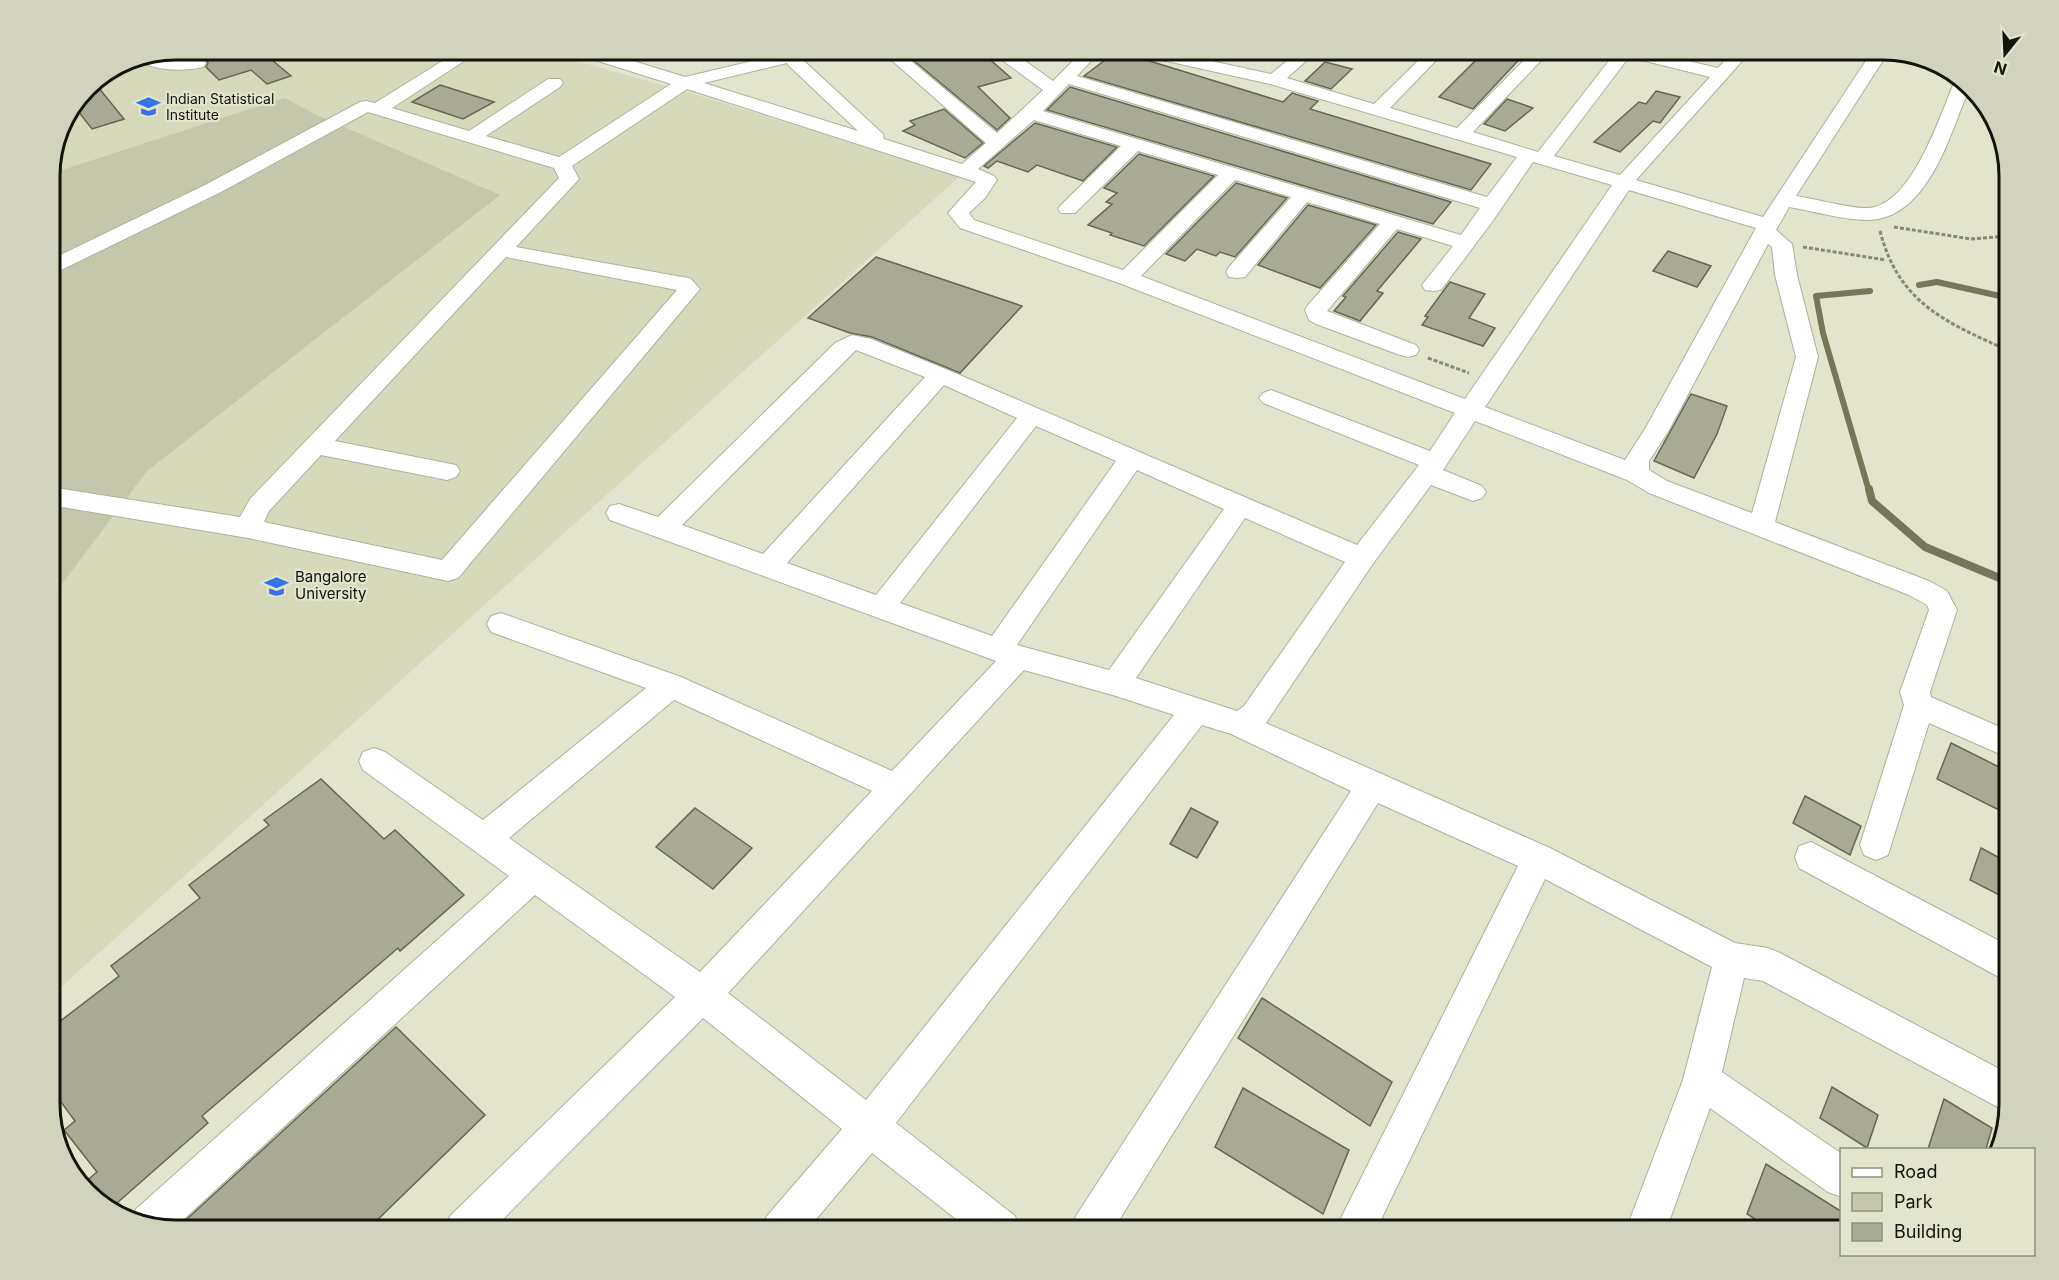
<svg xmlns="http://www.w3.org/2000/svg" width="2059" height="1280" font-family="Inter,sans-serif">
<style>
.built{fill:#d7d9bb}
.green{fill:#c5c7ac}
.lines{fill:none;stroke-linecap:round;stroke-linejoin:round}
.stream-far1{stroke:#76775a;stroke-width:6}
.stream{stroke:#76775a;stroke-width:8}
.building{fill:#a9aa95;stroke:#656653;stroke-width:1.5}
.minor-casing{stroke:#afb09b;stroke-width:2}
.path{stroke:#878878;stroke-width:3;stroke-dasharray:4 2;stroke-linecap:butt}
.minor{fill:#fff;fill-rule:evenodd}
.labels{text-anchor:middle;stroke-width:4.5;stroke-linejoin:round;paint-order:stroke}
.far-poi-label{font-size:14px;fill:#13130c;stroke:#e2e4cd;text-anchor:start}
.poi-label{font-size:15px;fill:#13130c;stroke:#e2e4cd;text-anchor:start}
.rim{fill:none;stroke:#13130c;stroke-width:3}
</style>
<rect width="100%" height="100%" fill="#e2e4cd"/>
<polygon class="built" points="176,50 538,50 687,92 960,176 50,997 50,168 59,127 87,86 128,59"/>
<polygon class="green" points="284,98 317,115 500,195 147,471 50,600 50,174"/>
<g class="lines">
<g class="stream-far1">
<polyline points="1919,285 1937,282 2009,298"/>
<polyline points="1869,491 1823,333 1816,296 1870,291"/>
</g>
<polyline class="stream" points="1869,489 1872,501 1925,547 2009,582"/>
</g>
<g class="building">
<polygon points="189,50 260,50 291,76 267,84 251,70 219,80 206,67 208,63 205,58 194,56"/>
<polygon points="901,50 979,50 1011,78 978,87 1010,118 997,130"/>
<polygon points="1486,50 1528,50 1473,109 1439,97"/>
<polygon points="1117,51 1283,102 1292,93 1318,101 1310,109 1491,164 1471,190 1084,76"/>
<polygon points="1325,62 1352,69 1331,89 1305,81"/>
<polygon points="94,82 124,119 92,129 74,106 87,86"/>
<polygon points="440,85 494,102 463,119 412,102"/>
<polygon points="1070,87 1451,202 1433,224 1047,110"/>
<polygon points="1656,91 1680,97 1660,123 1653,121 1620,152 1594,142 1639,102 1646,104"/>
<polygon points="1507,99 1533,108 1505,131 1484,124"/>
<polygon points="944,109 983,143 965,158 903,131 915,125 910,121"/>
<polygon points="1035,123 1117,147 1083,181 1037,165 1028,172 997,161 988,168 984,166"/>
<polygon points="1139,154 1214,176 1144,246 1110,235 1112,233 1088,225 1112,204 1106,202 1117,193 1104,188"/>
<polygon points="1236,183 1287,198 1235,257 1220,252 1216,256 1197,249 1185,261 1166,254"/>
<polygon points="1308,205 1376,225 1320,288 1258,265"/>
<polygon points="1398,232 1421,239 1377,291 1383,293 1360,321 1334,311 1346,297 1343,296"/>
<polygon points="1668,251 1711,266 1697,287 1653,271"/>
<polygon points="876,257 1022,306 960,373 872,337 850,333 808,318"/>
<polygon points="1450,282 1485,294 1469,318 1495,328 1483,346 1422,325 1428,317 1425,316"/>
<polygon points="1691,394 1727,406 1717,434 1694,478 1654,461"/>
<polygon points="1951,743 2009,772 2009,815 1937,779"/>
<polygon points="321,779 384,839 395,830 464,895 400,951 398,948 202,1116 208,1123 109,1210 83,1184 97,1172 64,1130 75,1121 50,1087 50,1029 119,976 111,966 200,898 189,885 269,825 264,820"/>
<polygon points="1805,796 1861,826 1850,855 1793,823"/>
<polygon points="695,808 752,848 713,889 656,847"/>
<polygon points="1191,808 1218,822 1197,858 1170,844"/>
<polygon points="1981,848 2009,863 2009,900 1970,880"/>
<polygon points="1262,998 1392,1082 1370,1126 1238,1038"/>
<polygon points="396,1027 485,1115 367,1230 175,1230"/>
<polygon points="1832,1087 1878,1115 1867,1148 1820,1118"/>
<polygon points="1243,1088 1349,1150 1323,1214 1215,1147"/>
<polygon points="1944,1099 1992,1128 1986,1149 1928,1149"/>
<polygon points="1766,1164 1842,1212 1842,1230 1772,1230 1747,1214"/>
</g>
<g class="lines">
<defs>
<g id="minor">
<path d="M574,50H598L685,77L799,50H818L817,55L803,60L883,134L884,139L962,164L986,143L880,50H898L997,133L1043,90L994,54L992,50H1010L1053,81L1084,50H1101L1077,76L1487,197L1517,157L1270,84L1135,54L1133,50H1161L1271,74L1300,50H1318L1287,78L1374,104L1429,50H1446L1390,108L1457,128L1534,50H1551L1473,132L1538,152L1615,53L1614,50H1641L1718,68L1735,50H1752L1636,180L1763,217L1873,50L1889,51L1796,196C1816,199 1851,209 1869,208C1912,204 1939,118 1954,83L1959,79L1969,89C1950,134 1928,220 1867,220C1843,220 1813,211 1789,207L1776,230L1792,244L1797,275L1818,357L1775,522L1929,581L1947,591L1957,610L1930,692L1931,697L2009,731V758L1929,723L1888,855L1876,860L1864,855L1860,845L1904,705L1900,692L1929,610L1927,605L1909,595L1649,493L1627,480L1475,421L1443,470L1482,486L1486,492L1482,498L1473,501L1431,485L1372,565L1266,723L1550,848L1735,943L1768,948L1780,953L2009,1074L2007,1112L1763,981L1744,978L1722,1072L1842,1154V1197L1828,1192L1710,1108L1666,1230H1626L1683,1080L1712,967L1545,879L1376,1230H1335L1518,866L1378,803L1113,1230H1070L1076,1216L1351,791L1231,734L1202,725L896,1123L1015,1216L1021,1230H970L872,1153L807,1230H761L767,1216L842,1129L703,1018L492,1230H444L450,1216L675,997L535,895L172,1230L132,1219L136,1209L509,876L363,770L359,761L363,752L374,748L385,752L483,820L646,688L491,632L487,624L491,616L501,613L681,677L892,771L996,661L610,520L606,513L610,506L619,504L658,517L835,343L852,335L871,339L948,370L1357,545L1419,465L1263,403L1259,398L1263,393L1271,390L1279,393L1430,451L1455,413L1119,283L960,228L948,213L976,182L687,89L572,166L579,179L516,247L682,277L690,278L700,289L458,578L448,581L248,538L50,505V487L240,517L250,499L559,178L554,168L368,112L219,193L57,272L50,274V260L205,185L360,102L366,101L375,103L452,55H464L467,59L392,108L469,131L548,79H560L563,83L560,87L486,136L559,157L671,84L576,54ZM1629,57L1710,77L1620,175L1554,156ZM787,63L788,65L858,131L704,83ZM1069,84L1480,208L1461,235L1043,111ZM1034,120L1121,146L1061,205L1058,209L1061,213H1075L1138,151L1218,175L1123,270L974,220L969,213L985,198L997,180L994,176L978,169ZM1533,162L1612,185L1465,399L1141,276L1235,180L1291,197L1229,267L1226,272L1229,277L1237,278L1245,277L1307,202L1380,224L1308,305L1305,310L1309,320L1316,324L1400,355L1408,357L1416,355L1419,350L1416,345L1327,311L1397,229L1453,246L1422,285L1425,290L1433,291L1441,290L1492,222ZM1629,190L1756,228L1645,429L1625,460L1485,407ZM1768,244L1772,247L1775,275L1796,357L1752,513L1667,481L1649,470V461L1668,432ZM506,257L677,290L442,560L264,522L269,511L321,455L447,480L456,477L460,471L456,465L335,441ZM856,350L925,377L763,554L682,525ZM944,385L1017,418L876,595L787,563ZM1036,426L1116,461L992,636L900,603ZM1137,470L1224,509L1109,670L1017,645ZM1245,518L1345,562L1244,706L1237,711L1136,678ZM1024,670L1116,696L1174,715L866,1100L728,993ZM674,700L872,791L700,972L509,838Z"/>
<path d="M152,54C169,61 186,55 203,59L206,63L203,67C182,72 152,71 135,58Z"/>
<polygon points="1811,842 2009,946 2009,981 1997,976 1799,868 1795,857 1799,846"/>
</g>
</defs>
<use href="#minor" class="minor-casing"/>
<g class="path">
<polyline points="1894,227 1971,239 2009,236"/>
<path d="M1880,231C1899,304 1946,322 2009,351"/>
<polyline points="1803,247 1886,260"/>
<polyline points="1428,358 1469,373"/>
</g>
<use href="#minor" class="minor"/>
</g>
<defs>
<symbol id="university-bare" viewBox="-9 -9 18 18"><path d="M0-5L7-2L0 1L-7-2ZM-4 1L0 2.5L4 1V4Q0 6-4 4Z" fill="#3574e2" stroke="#e2e4cd" stroke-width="2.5" paint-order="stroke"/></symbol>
</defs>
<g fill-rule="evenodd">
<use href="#university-bare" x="132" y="90" width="33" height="33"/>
<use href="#university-bare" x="260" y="570" width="33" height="33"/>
</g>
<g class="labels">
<g class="far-poi-label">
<text x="166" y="104">Indian Statistical<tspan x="166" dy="16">Institute</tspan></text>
</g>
<g class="poi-label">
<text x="295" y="582">Bangalore<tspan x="295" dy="17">University</tspan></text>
</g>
</g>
<path d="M0 0H2059V1280H0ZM176 60H1883A116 116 0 0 1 1999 176V1104A116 116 0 0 1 1883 1220H176A116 116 0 0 1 60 1104V176A116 116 0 0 1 176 60Z" fill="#d1d3be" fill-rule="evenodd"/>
<path class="rim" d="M176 60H1883A116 116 0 0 1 1999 176V1104A116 116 0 0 1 1883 1220H176A116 116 0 0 1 60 1104V176A116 116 0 0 1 176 60Z"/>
<rect x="1840" y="1148" width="195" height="108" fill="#e2e4cd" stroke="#8f9080" stroke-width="1.5"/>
<rect x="1852" y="1168" width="30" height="9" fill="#ffffff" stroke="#8f9080" stroke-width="1.5"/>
<text x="1894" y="1178" font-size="18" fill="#13130c">Road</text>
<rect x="1852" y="1193" width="30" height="18" fill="#c5c7ac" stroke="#8f9080" stroke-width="1.5"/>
<text x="1894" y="1208" font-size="18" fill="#13130c">Park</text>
<rect x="1852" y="1223" width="30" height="18" fill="#a9aa95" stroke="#8f9080" stroke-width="1.5"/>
<text x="1894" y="1238" font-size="18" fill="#13130c">Building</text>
<g transform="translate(2005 54) rotate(198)" stroke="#e2e4cd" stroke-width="4.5" paint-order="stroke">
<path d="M0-4.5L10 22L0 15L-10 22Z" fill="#13130c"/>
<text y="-9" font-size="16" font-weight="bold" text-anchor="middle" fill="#13130c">N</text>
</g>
</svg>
